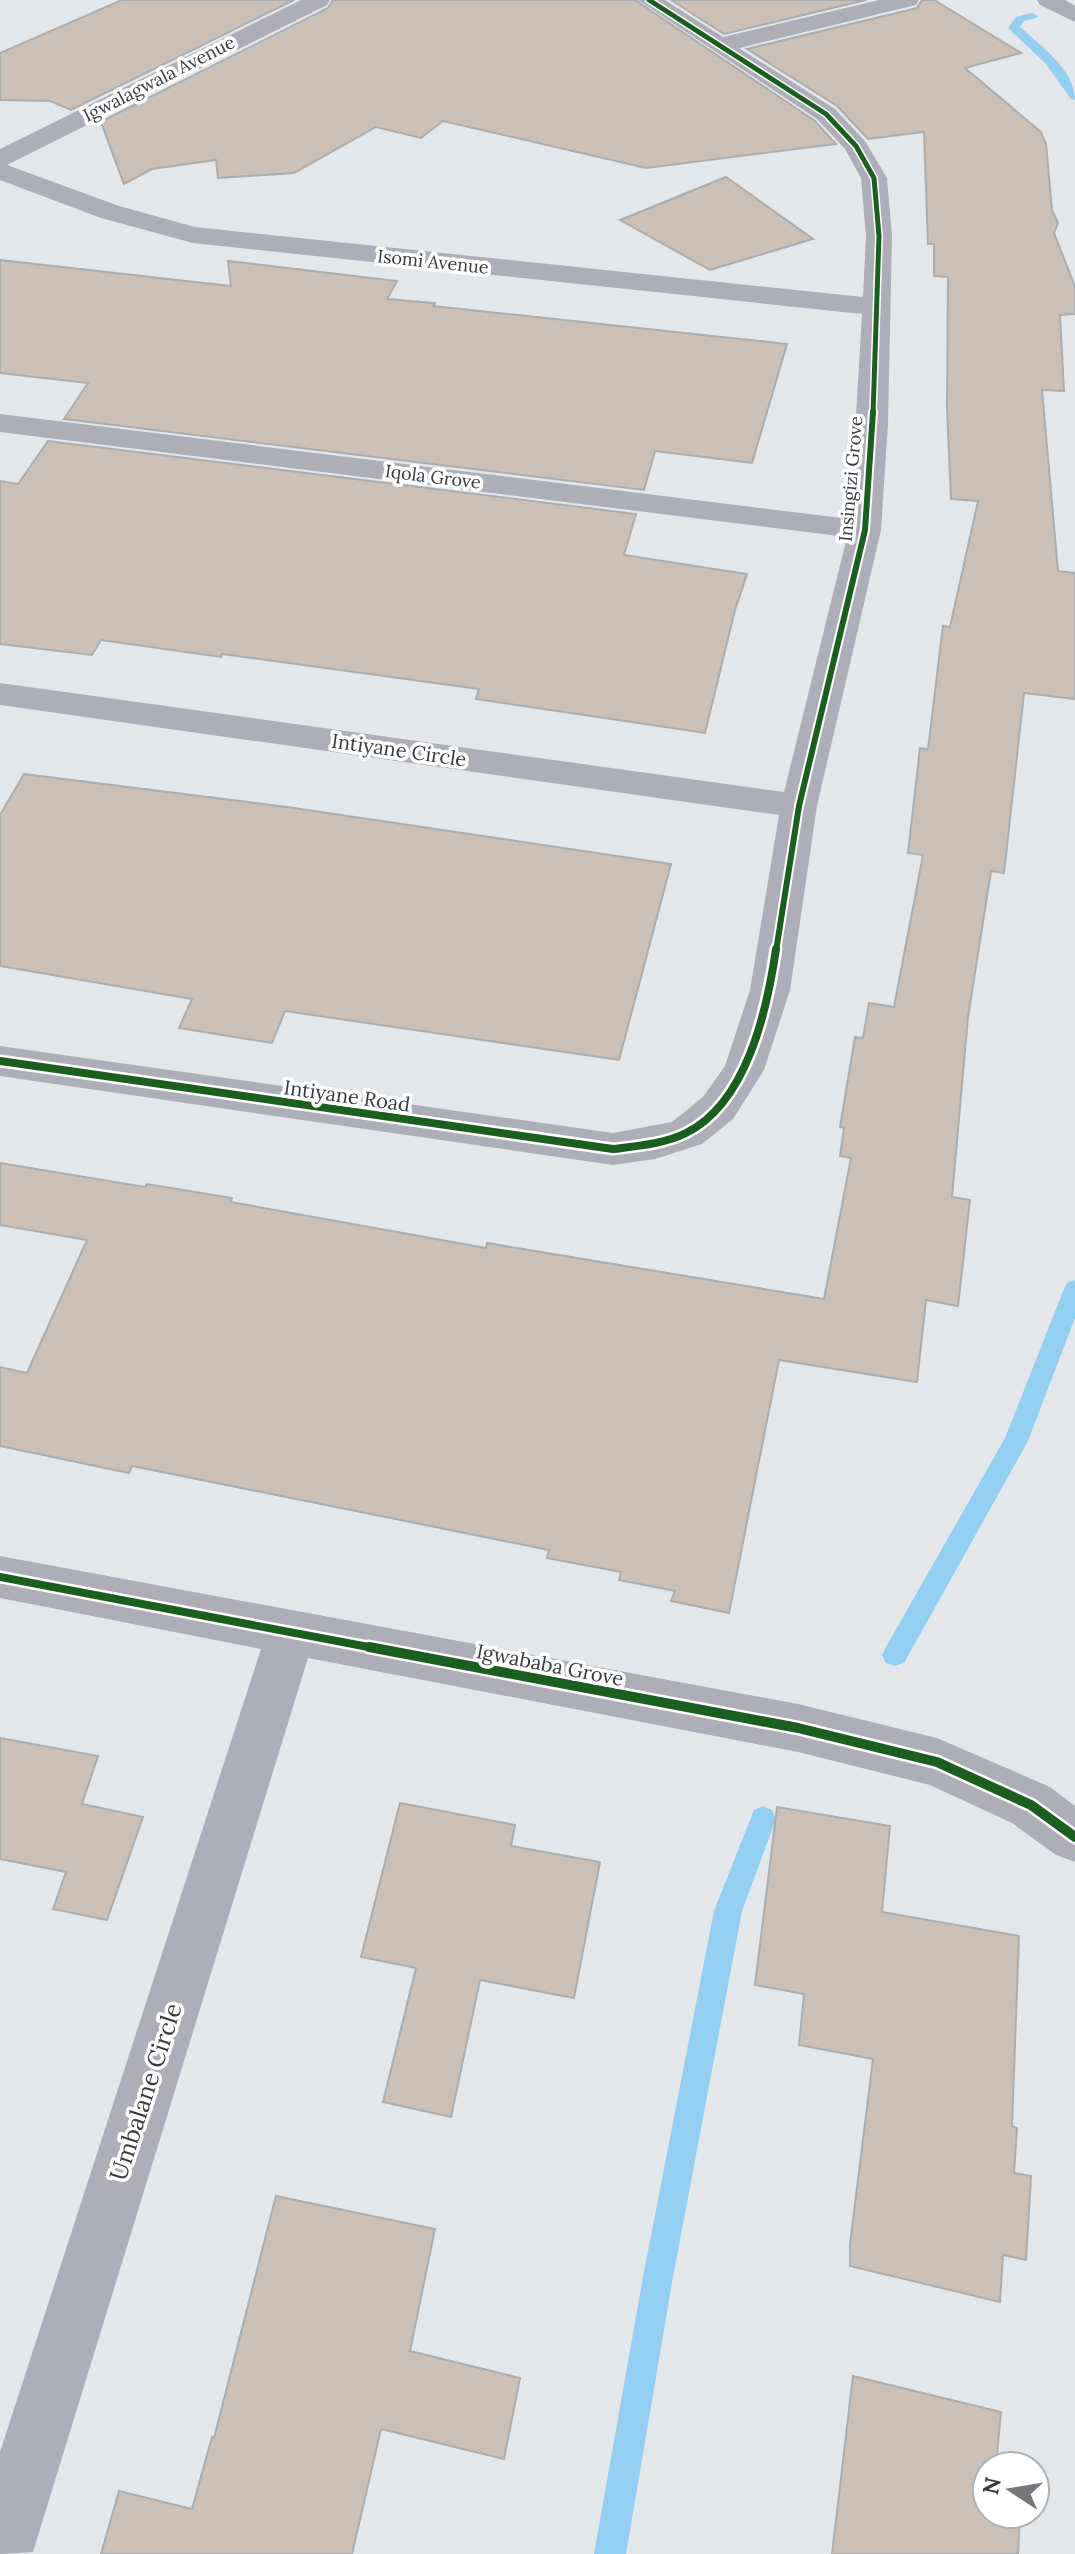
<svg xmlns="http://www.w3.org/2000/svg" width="1075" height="2554" font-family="Lora,serif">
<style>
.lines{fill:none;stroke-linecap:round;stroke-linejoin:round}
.stream{fill:#92cff1;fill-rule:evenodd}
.building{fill:#cbbfb6;stroke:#acadae;stroke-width:2}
.street{fill:#aeaeb8;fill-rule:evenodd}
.secondary{fill:#adadb7;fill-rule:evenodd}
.cycleway-far3-casing{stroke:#fff;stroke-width:8}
.cycleway-far2-casing{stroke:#fff;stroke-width:10}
.cycleway-far1-casing{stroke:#fff;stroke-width:13}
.cycleway-casing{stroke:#fff;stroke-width:15}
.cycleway-far3{stroke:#1b5e20;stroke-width:5}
.cycleway-far2{stroke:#1b5e20;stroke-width:6}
.cycleway-far1{stroke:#1b5e20;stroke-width:8}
.cycleway{stroke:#1b5e20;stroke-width:10}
.labels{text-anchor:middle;stroke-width:7;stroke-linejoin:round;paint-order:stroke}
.far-street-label{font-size:18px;fill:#393b3d;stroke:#fff}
.street-label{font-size:20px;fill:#393b3d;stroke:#fff}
.near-street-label{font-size:24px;fill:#393b3d;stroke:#fff}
</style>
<rect width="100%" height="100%" fill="#e4e7ea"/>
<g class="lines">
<g class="stream">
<path d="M1032,13L1038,16L1036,18L1024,21L1020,27C1041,46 1075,70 1075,100L1071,99L1045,63L1008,28L1016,17Z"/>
<polygon points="1075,1280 1075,1318 1028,1441 904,1663 895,1666 886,1663 882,1655 886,1647 1005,1438 1064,1289 1067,1283"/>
<polygon points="763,1806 772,1810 776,1819 742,1911 673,2277 626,2554 594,2554 643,2277 714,1911 754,1810"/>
</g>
</g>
<g class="building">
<polygon points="122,0 294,0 71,110 50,101 0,100 0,53"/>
<polygon points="333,0 635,0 815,121 836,144 646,168 443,121 421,138 376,127 294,173 218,178 216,160 152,169 124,184 102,125 98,123 328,8"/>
<polygon points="671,0 866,0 724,34"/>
<polygon points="922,0 934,0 1021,53 965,68 1041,132 1046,144 1052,210 1058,223 1054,233 1075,287 1075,314 1060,315 1064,391 1042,390 1058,571 1075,573 1075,699 1024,693 1004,873 991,871 968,1017 952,1197 970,1200 958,1306 926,1300 917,1382 779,1360 729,1613 671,1601 675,1591 619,1580 621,1572 547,1558 549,1550 132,1466 129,1473 0,1446 0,1367 27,1373 87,1240 0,1225 0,1163 145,1187 147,1184 232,1198 231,1202 486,1248 487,1243 824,1299 851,1158 840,1156 844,1128 840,1127 855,1037 863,1038 869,1003 894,1007 923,855 908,853 920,748 928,749 943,626 950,627 978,501 951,499 947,408 948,277 934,276 934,244 928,244 924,132 868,139 837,106 747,49 917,8"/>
<polygon points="726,177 813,239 710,270 620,220"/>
<polygon points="0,260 231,286 228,261 397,281 387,299 435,303 433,306 787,344 752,463 655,451 644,490 64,419 88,383 0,373"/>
<polygon points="48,441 636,514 624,555 747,574 735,610 705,733 476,699 479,689 222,654 221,657 101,640 92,655 0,644 0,481 18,484"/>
<polygon points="24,774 287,807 671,864 619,1060 285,1011 272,1043 179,1028 192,999 0,966 0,815"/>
<polygon points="0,1738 98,1756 82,1804 143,1817 107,1920 53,1909 66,1872 0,1859"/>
<polygon points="400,1803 515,1825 511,1846 600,1862 574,1998 480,1980 451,2117 383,2102 416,1968 361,1957"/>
<polygon points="777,1807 890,1826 882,1912 1019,1936 1012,2126 1017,2128 1014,2173 1031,2176 1026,2260 1003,2255 1000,2302 850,2266 850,2244 873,2059 799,2045 804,1994 755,1985"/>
<polygon points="276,2196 435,2229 410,2351 520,2378 504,2459 381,2429 352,2554 101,2554 119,2491 192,2509 212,2437 214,2438"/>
<polygon points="853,2376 1001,2412 996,2465 1001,2466 987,2466 987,2514 1020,2514 1018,2554 832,2554"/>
</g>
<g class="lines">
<g class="street">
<polygon points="301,0 330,0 327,5 7,165 119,206 195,227 863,297 866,236 861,178 845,149 817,119 638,0 665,0 723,37 879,0 919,0 916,5 739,48 835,109 865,141 887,178 892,236 888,424 881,530 817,806 790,990 764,1070 733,1119 702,1144 655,1159 613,1165 0,1076 0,1046 613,1133 672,1122 703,1097 725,1066 750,990 779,815 0,705 0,683 784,792 847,537 0,432 0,414 850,519 862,314 193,243 101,218 0,180 0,149"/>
<polygon points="0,1556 798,1704 937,1738 1050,1787 1075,1806 1075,1862 1056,1855 1012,1823 930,1785 798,1752 308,1658 33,2552 0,2554 0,2452 261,1649 0,1598"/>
</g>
<polygon class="secondary" points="1037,0 1065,0 1075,6 1075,22 1040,5"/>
<defs>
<polyline id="cycleway-far3" points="649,0 826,114 856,146 874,178 879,236 873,414"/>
<polyline id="cycleway-far2" points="776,951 799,806 865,530 873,412"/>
<g id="cycleway-far1">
<path d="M0,1061L613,1149C637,1146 664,1144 686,1133C747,1103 767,1010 776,949"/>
<polyline points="0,1577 379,1649"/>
</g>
<polyline id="cycleway" points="369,1647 798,1728 937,1762 1031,1805 1075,1837"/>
</defs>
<use href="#cycleway-far3" class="cycleway-far3-casing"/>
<use href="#cycleway-far2" class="cycleway-far2-casing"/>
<use href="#cycleway-far1" class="cycleway-far1-casing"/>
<use href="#cycleway" class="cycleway-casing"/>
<use href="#cycleway-far3" class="cycleway-far3"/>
<use href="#cycleway-far2" class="cycleway-far2"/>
<use href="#cycleway-far1" class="cycleway-far1"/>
<use href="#cycleway" class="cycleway"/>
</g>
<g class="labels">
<g class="far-street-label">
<text transform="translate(159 79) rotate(-27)" y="6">Igwalagwala Avenue</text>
<text transform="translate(433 262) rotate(6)" y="6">Isomi Avenue</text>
<text transform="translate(433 477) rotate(7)" y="6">Iqola Grove</text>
<text transform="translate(851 479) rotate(-85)" y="6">Insingizi Grove</text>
</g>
<g class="street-label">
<text transform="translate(399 750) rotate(8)" y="7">Intiyane Circle</text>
<text transform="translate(347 1096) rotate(8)" y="7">Intiyane Road</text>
<text transform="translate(550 1665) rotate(11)" y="7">Igwababa Grove</text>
</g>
<g class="near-street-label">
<text transform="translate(146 2092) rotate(-72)" y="8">Umbalane Circle</text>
</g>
</g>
<g transform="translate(1011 2490) rotate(282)"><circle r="38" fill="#ffffff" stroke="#b0b1b1" stroke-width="2"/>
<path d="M0-6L14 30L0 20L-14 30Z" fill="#75777a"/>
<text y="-12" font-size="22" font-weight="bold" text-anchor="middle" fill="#393b3d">N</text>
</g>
</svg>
